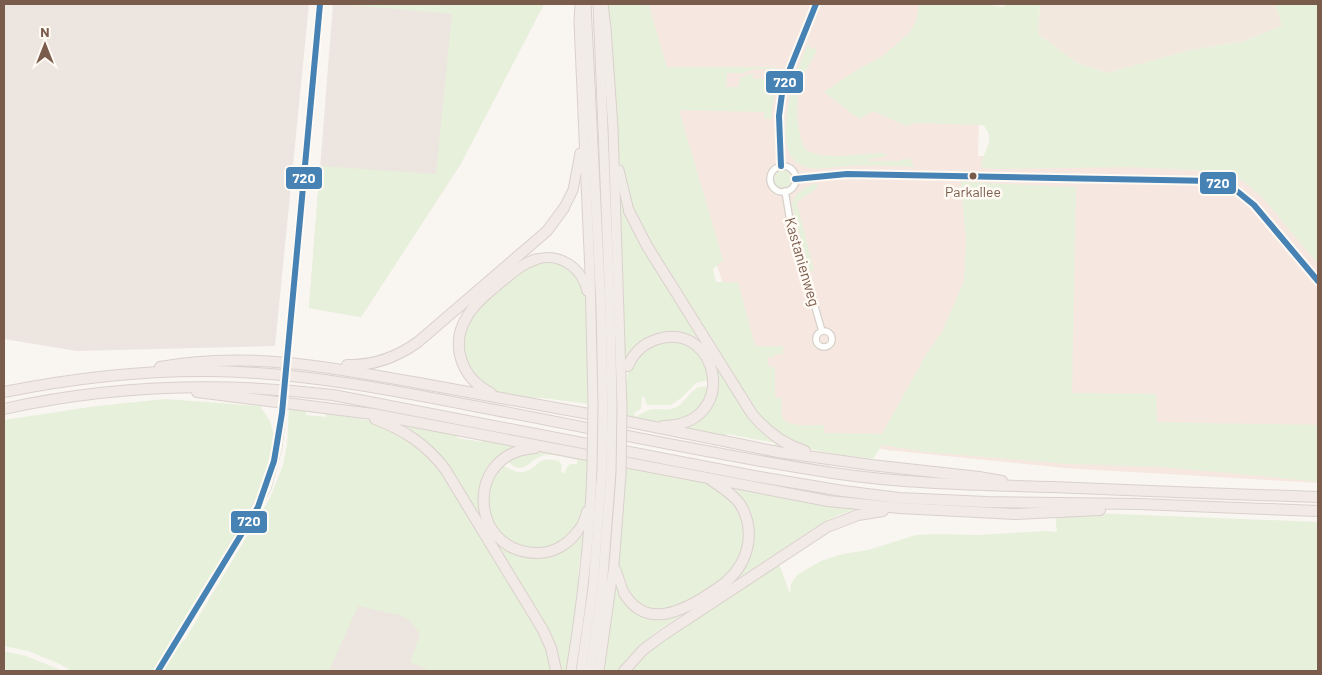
<svg xmlns="http://www.w3.org/2000/svg" width="1322" height="675" font-family="Barlow,sans-serif">
<style>
.residential{fill:#f2e8de}
.commercial{fill:#f6e8e1}
.industrial{fill:#ede5e0}
.green{fill:#e7f0db}
.lines{fill:none;stroke-linecap:round;stroke-linejoin:round}
.minor-casing{stroke:#d7d1cb;stroke-width:8}
.secondary-casing{stroke:#d9d2cb;stroke-width:9}
.trunk-casing{stroke:#dad1cc;stroke-width:11}
.motorway-casing{stroke:#dad1cc;stroke-width:12}
.minor{stroke:#fefefd;stroke-width:5.5}
.secondary{stroke:#fefefd;stroke-width:8}
.trunk{stroke:#f2ece8;stroke-width:9}
.motorway{stroke:#f2eae7;stroke-width:10}
.secondary-bridge-casing{stroke:#d9d2cb;stroke-width:9;stroke-linecap:butt}
.trunk-bridge-casing{stroke:#dad1cc;stroke-width:11;stroke-linecap:butt}
.secondary-bridge{stroke:#fefefd;stroke-width:8}
.trunk-bridge{stroke:#f2ece8;stroke-width:9}
.bus-1-casing{stroke:#fffaf3;stroke-width:10}
.bus-1{stroke:#4682b4;stroke-width:6}
.bus-dot{fill:#7a5c4d;stroke:#fffaf3;stroke-width:2}
.labels{text-anchor:middle;stroke-width:5;stroke-linejoin:round;paint-order:stroke}
.bus-label{font-size:14px;fill:#7a5c4d;stroke:#fffaf3}
.street-label{font-size:15px;fill:#7a5c4d;stroke:#fffaf3}
.line-badge{stroke:#fffaf3;stroke-width:2}
.badge-label{font-size:14px;text-anchor:middle;font-weight:bold;fill:#fff}
</style>
<rect width="100%" height="100%" fill="#f9f5f0"/>
<polygon class="residential" points="1040,4 1275,4 1283,26 1245,41 1191,50 1108,73 1077,63 1038,34"/>
<polygon class="commercial" points="644,4 924,4 979,121 978,156 1228,163 1266,188 1318,256 1318,483 1064,468 887,450 780,429 761,405 685,163"/>
<g class="industrial">
<polygon points="4,4 309,4 275,346 77,351 4,339"/>
<polygon points="333,4 544,4 460,165 361,317 309,308"/>
<polygon points="280,510 432,614 453,671 169,671"/>
</g>
<g class="green">
<polygon points="337,4 544,4 460,165 361,317 309,308 320,166 436,174 452,14"/>
<path d="M607,4H650L651,13L667,67H773L779,69H753L743,73H727L726,87H739L740,78L753,73V79H766L767,75L778,74L771,119H764V112L679,110L723,260L713,269L716,282H738L755,346H783V354H775L774,357H768V366L775,367V398H782C782,404 781,413 783,418C786,428 814,425 824,425V433L882,434L927,353L942,332L964,281L966,239L961,182L1076,187L1072,393L1156,394L1157,422L1318,425V482L1262,476L1160,467L1068,464L926,452L882,445L873,459C840,454 804,453 776,433C769,427 763,420 756,413L643,234L631,209L620,167Z"/>
<path d="M919,4H980L1004,7L1005,4H1040L1038,34L1077,63L1108,73L1191,50L1245,41L1282,26L1275,4H1318V264L1264,199L1242,180L1214,171L1128,167L995,169L981,167C982,150 998,141 983,125L915,123L906,126L874,111L859,119L824,92L855,71L883,56L910,32L916,22Z"/>
<path d="M808,44L810,48L817,49C813,60 806,68 803,78C794,102 796,124 804,148C821,163 863,152 884,153L887,156L869,159V161H899L903,159H910L914,167C892,166 870,165 849,166C836,166 822,170 810,168C763,161 796,70 808,44Z"/>
<circle cx="783" cy="179" r="9"/>
<path d="M818,183C817,194 803,193 797,204L814,270L810,272L792,206C794,191 805,187 818,183Z"/>
<polygon points="617,187 627,217 742,406 785,447 784,449 774,447 775,443 727,434 726,439 676,429 706,410 710,357 667,334 626,362 624,362"/>
<polygon points="547,260 560,262 573,270 583,284 587,301 588,404 544,398 518,397 498,392 483,385 470,372 463,355 464,328 479,306 524,268"/>
<path d="M682,341L702,355L709,380L696,383L681,398L671,405H648L646,403L644,396L642,397L641,409L634,413L635,417C639,416 644,411 649,410C659,407 670,413 680,405C689,397 694,384 708,387V398L691,417L662,424L627,418L626,390L628,372L630,366L647,345Z"/>
<polygon points="165,399 260,406 270,421 274,435 265,478 259,494 251,510 156,671 72,671 60,664 28,651 4,646 4,420 97,406"/>
<polygon points="289,408 306,411 306,415 326,417 326,413 373,421 407,437 438,465 535,623 544,643 552,671 431,671 410,662 420,634 410,621 402,616 358,606 329,671 162,671 181,641 184,641 270,498 283,465 287,445"/>
<polygon points="398,423 458,433 457,438 482,442 483,437 526,445 488,471 487,526 536,556 584,528 586,529 583,558 580,558 578,575 581,578 568,671 561,671 556,651 440,455 417,434"/>
<path d="M534,450L588,458L586,499L582,518L567,538L547,548H524L504,538L489,515L487,490L500,466C509,466 513,473 523,472C538,470 537,454 559,461L562,466L561,472L565,473L567,467L570,464H577V460C567,458 555,454 545,455C530,457 525,477 509,463V459Z"/>
<polygon points="626,465 712,484 736,503 746,532 741,556 726,577 686,604 658,611 642,606 628,594 620,575 619,565"/>
<polygon points="726,485 799,497 798,501 860,508 838,515 819,525 657,631 635,650 617,671 602,671 616,583 618,589 656,616 729,581 752,529"/>
<polygon points="1093,513 1318,522 1318,671 626,671 637,659 778,561 790,594 791,584 797,575 821,561 843,554 868,550 916,535 936,534 978,535 1046,531 1057,532 1055,515"/>
<polygon points="4,651 26,656 63,671 4,671"/>
</g>
<g class="lines">
<defs>
<g id="minor">
<path d="M781,166C779,140 777,112 783,86C791,58 807,32 816,4"/>
<circle cx="783" cy="179" r="13"/>
<polyline points="795,179 847,174 1213,181 1238,192 1254,205 1318,281"/>
<polyline points="785,191 790,221 822,331"/>
<circle cx="824" cy="339" r="8"/>
</g>
<g id="secondary">
<polyline points="288,346 320,4"/>
<polyline points="158,671 214,580 267,488 278,447 282,413"/>
</g>
<g id="trunk">
<polyline points="580,4 579,22 590,273 593,403"/>
<polyline points="586,4 601,306 603,405"/>
<polyline points="598,4 610,305 612,406"/>
<polyline points="603,4 606,28 613,128 622,408"/>
<polyline points="619,170 629,211"/>
<polyline points="564,208 573,190 580,153"/>
<path d="M537,259C561,253 582,268 587,291"/>
<polyline points="577,532 582,525 587,511"/>
<polyline points="616,570 624,593"/>
<path d="M571,671C582,604 590,536 592,468"/>
<polyline points="581,671 593,588 602,470"/>
<polyline points="590,671 602,589 611,471"/>
<polyline points="599,671 614,565 621,474"/>
</g>
<g id="motorway">
<path d="M629,211L647,246L752,414C767,432 783,444 805,451"/>
<path d="M347,365C373,366 397,357 418,342L547,231L564,208"/>
<path d="M628,366C634,352 644,343 658,339C719,321 741,425 663,426"/>
<path d="M160,367C245,351 330,367 413,382C476,393 538,405 600,416"/>
<path d="M4,392C73,378 144,370 215,371C305,373 392,390 479,407C597,429 714,455 833,473C905,484 979,485 1052,487C1141,491 1229,494 1318,497"/>
<polyline points="197,392 373,414 828,501 900,508 1015,514 1100,510"/>
<path d="M491,393C461,378 449,344 468,315C476,302 489,292 501,282C512,273 523,263 537,259"/>
<path d="M4,409C112,385 223,382 333,395L754,476L843,491L899,498L987,502L1139,504L1318,511"/>
<path d="M375,419C404,430 426,444 445,469L543,630L551,648L556,670"/>
<polyline points="615,419 778,452 871,465 979,477 1002,481"/>
<path d="M535,448C464,452 468,553 538,553C554,553 568,544 577,532"/>
<path d="M624,593C644,627 676,614 703,598C711,592 721,587 728,580C749,561 756,530 740,504C733,494 721,487 711,480"/>
<polyline points="624,671 643,650 663,635 827,527 858,515 883,511"/>
</g>
</defs>
<use href="#minor" class="minor-casing"/>
<use href="#secondary" class="secondary-casing"/>
<use href="#trunk" class="trunk-casing"/>
<use href="#motorway" class="motorway-casing"/>
<use href="#minor" class="minor"/>
<use href="#secondary" class="secondary"/>
<use href="#trunk" class="trunk"/>
<use href="#motorway" class="motorway"/>
<defs>
<polyline id="secondary-bridge" points="282,413 288,346"/>
<g id="trunk-bridge">
<polyline points="592,468 593,403"/>
<polyline points="602,470 603,405"/>
<polyline points="611,471 612,406"/>
<polyline points="621,474 622,408"/>
</g>
</defs>
<use href="#secondary-bridge" class="secondary-bridge-casing"/>
<use href="#trunk-bridge" class="trunk-bridge-casing"/>
<use href="#secondary-bridge" class="secondary-bridge"/>
<use href="#trunk-bridge" class="trunk-bridge"/>
<defs>
<g id="bus-1">
<polyline points="781,166 779,116 783,86 816,4"/>
<polyline points="795,179 847,174 1213,181 1238,192 1254,205 1318,281"/>
<polyline points="158,671 258,507 274,461 282,413 320,4"/>
</g>
</defs>
<use href="#bus-1" class="bus-1-casing"/>
<use href="#bus-1" class="bus-1"/>
</g>
<circle class="bus-dot" cx="973" cy="176" r="4.5"/>
<g class="labels">
<g class="bus-label">
<text x="973" y="197">Parkallee</text>
</g>
<g class="street-label">
<text transform="translate(802 262) rotate(74)" y="5">Kastanienweg</text>
</g>
</g>
<g class="line-badge">
<rect x="765" y="70" width="39" height="24" rx="5" fill="#4682b4"/>
<rect x="285" y="166" width="38" height="24" rx="5" fill="#4682b4"/>
<rect x="1199" y="171" width="38" height="24" rx="5" fill="#4682b4"/>
<rect x="230" y="510" width="38" height="24" rx="5" fill="#4682b4"/>
</g>
<g class="badge-label">
<text x="785" y="87">720</text>
<text x="304" y="183">720</text>
<text x="1218" y="188">720</text>
<text x="249" y="526">720</text>
</g>
<rect width="1322" height="675" fill="none" stroke="#7a5c4d" stroke-width="10"/>
<g transform="translate(45 45)" stroke="#fffaf3" stroke-width="4" paint-order="stroke">
<path d="M0-4L9 19L0 12L-9 19Z" fill="#7a5c4d"/>
<text y="-8" font-size="14" font-weight="bold" text-anchor="middle" fill="#7a5c4d">N</text>
</g>
</svg>
